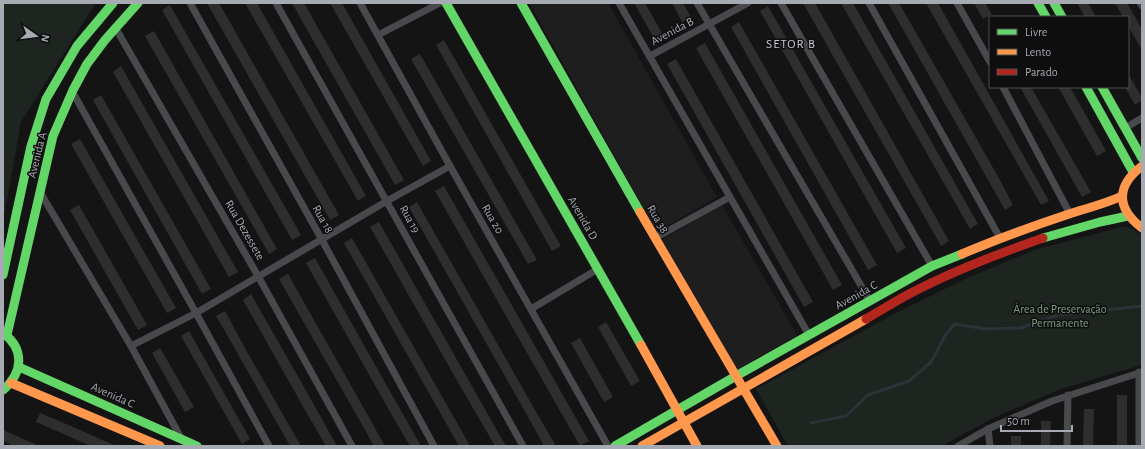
<svg xmlns="http://www.w3.org/2000/svg" width="1145" height="449" font-family="'Alegreya Sans',sans-serif">
<style>
.built{fill:#1e1e1f}
.green{fill:#1e241f}
.lines{fill:none;stroke-linecap:round;stroke-linejoin:round}
.stream{stroke:#2c3238;stroke-width:3}
.building{fill:#2e2e2f}
.street{stroke:#48494d;stroke-width:7}
.fast{stroke:#63d668;stroke-width:9}
.slow{stroke:#ff974d;stroke-width:9}
.jam{stroke:#b3261e;stroke-width:9}
.labels{text-anchor:middle;stroke-width:3;stroke-linejoin:round;paint-order:stroke}
.street-label{font-size:12px;fill:#a6aab3;stroke:#0e0e0f}
.park-label{font-size:12px;fill:#809c82;stroke:#0e0e0f}
.neighbourhood-label{font-size:13px;letter-spacing:1px;fill:#c7c9d0;stroke:#0e0e0f}
</style>
<rect width="100%" height="100%" fill="#141414"/>
<g class="built">
<polygon points="529,3 608,3 717,197 657,232"/>
<polygon points="722,205 797,335 737,370 662,240"/>
</g>
<g class="green">
<polygon points="3,3 94,3 95,4 21,122 3,222"/>
<polygon points="1126,226 1142,235 1142,365 1061,389 993,418 942,446 788,446 756,389 894,314 967,278 1037,249"/>
</g>
<g class="lines">
<polyline class="stream" points="811,423 846,416 868,395 909,381 931,362 946,334 955,324 986,329 1021,328 1058,315 1142,306"/>
</g>
<g class="building">
<polygon points="207,3 219,3 339,215 330,220"/>
<polygon points="245,3 257,3 366,196 358,201"/>
<polygon points="292,3 304,3 404,180 395,185"/>
<polygon points="330,3 342,3 431,161 423,166"/>
<polygon points="634,3 645,3 663,35 655,40"/>
<polygon points="672,3 683,3 691,17 682,22"/>
<polygon points="803,3 815,3 949,241 941,246"/>
<polygon points="841,3 853,3 978,224 970,229"/>
<polygon points="888,3 899,3 1000,180 1013,205 1005,210"/>
<polygon points="926,3 938,3 1049,201 1041,205"/>
<polygon points="974,3 985,3 992,14 983,19"/>
<polygon points="1077,3 1088,3 1096,17 1085,17"/>
<polygon points="1115,3 1127,3 1138,22 1142,30 1142,50 1128,26 1128,17 1123,17"/>
<polygon points="170,5 301,235 292,240 162,10"/>
<polygon points="768,6 906,248 897,253 760,11"/>
<polygon points="739,22 877,265 868,270 731,27"/>
<polygon points="154,31 277,249 269,254 145,36"/>
<polygon points="444,40 561,246 552,251 436,45"/>
<polygon points="705,43 842,285 833,290 696,48"/>
<polygon points="420,54 537,260 528,264 411,59"/>
<polygon points="676,59 813,302 804,307 667,64"/>
<polygon points="121,66 238,272 229,277 113,72"/>
<polygon points="1128,73 1142,98 1142,100 1135,105 1125,87 1128,87"/>
<polygon points="1020,87 1031,87 1091,192 1082,197"/>
<polygon points="1058,87 1070,87 1106,151 1097,156"/>
<polygon points="101,95 211,289 202,294 93,100"/>
<polygon points="80,139 176,308 167,313 71,144"/>
<polygon points="444,186 589,441 580,446 435,191"/>
<polygon points="417,202 535,410 556,446 544,446 527,415 409,207"/>
<polygon points="79,205 147,325 138,330 70,210"/>
<polygon points="379,222 499,434 506,446 495,446 459,384 370,227"/>
<polygon points="352,238 469,444 465,446 459,446 344,243"/>
<polygon points="315,258 370,356 421,446 410,446 389,410 306,263"/>
<polygon points="288,274 371,421 385,446 374,446 356,414 279,279"/>
<polygon points="251,294 300,380 337,446 326,446 305,410 243,300"/>
<polygon points="225,311 245,348 301,446 290,446 230,340 216,316"/>
<polygon points="606,322 640,381 631,386 598,327"/>
<polygon points="189,331 250,439 242,444 181,336"/>
<polygon points="580,338 613,397 604,402 571,343"/>
<polygon points="160,348 194,407 185,412 152,353"/>
<rect x="1117" y="395" width="10" height="51"/>
<polygon points="1084,409 1094,409 1093,446 1083,446"/>
<polygon points="40,413 64,423 116,446 91,446 36,422"/>
<polygon points="1041,421 1051,421 1050,446 1041,446"/>
<polygon points="3,430 19,437 39,446 14,446 3,441"/>
<rect x="1011" y="436" width="10" height="10"/>
</g>
<g class="lines">
<g class="street">
<polyline points="190,3 322,240 434,446"/>
<polyline points="276,3 523,446"/>
<polyline points="360,3 450,166 608,446"/>
<polyline points="619,3 809,335"/>
<polyline points="697,3 870,301"/>
<polyline points="781,3 932,266"/>
<polyline points="869,3 1000,238"/>
<polyline points="957,3 990,62"/>
<polyline points="1140,3 1142,6"/>
<polyline points="115,27 258,276 352,446"/>
<polyline points="378,35 440,3"/>
<polyline points="650,56 748,3"/>
<polyline points="1003,87 1070,214"/>
<polyline points="72,91 196,313 269,446"/>
<polyline points="1125,128 1142,118"/>
<polyline points="40,192 131,346 181,438"/>
<polyline points="655,238 730,197"/>
<polyline points="531,309 598,269"/>
<polyline points="131,346 196,313 387,201 450,166"/>
<polyline points="1139,372 1139,446"/>
<polyline points="988,429 990,446"/>
<polyline points="958,446 988,429 1052,401 1142,372"/>
<polyline points="1067,446 1068,395"/>
</g>
<g class="fast">
<polyline points="446,3 641,345"/>
<polyline points="521,3 640,212"/>
<polyline points="1038,3 1046,17"/>
<polyline points="1054,3 1062,17"/>
<polyline points="1086,87 1133,172"/>
<polyline points="1102,87 1142,158"/>
<polyline points="1043,238 1100,222 1128,216"/>
<polyline points="3,275 31,146 46,99 77,46 113,3"/>
<path d="M3,333C25,349 23,373 3,390"/>
<polyline points="7,335 53,136 73,90 87,64 105,40 138,3"/>
<polyline points="19,367 197,446"/>
<polyline points="615,446 736,376 932,266 962,254"/>
</g>
<g class="slow">
<path d="M1142,166C1116,186 1116,208 1142,228"/>
<polyline points="640,212 777,446"/>
<path d="M962,254C997,239 1033,226 1069,214C1087,208 1105,204 1122,196"/>
<polyline points="641,345 697,446"/>
<polyline points="11,383 160,446"/>
<polyline points="642,446 866,319"/>
</g>
<path class="jam" d="M866,319C880,311 894,302 909,294C951,272 997,254 1043,238"/>
</g>
<g class="labels">
<g class="street-label">
<text transform="translate(672 31) rotate(-28)" y="4">Avenida B</text>
<text transform="translate(37 155) rotate(-76)" y="4">Avenida A</text>
<text transform="translate(583 218) rotate(60)" y="4">Avenida D</text>
<text transform="translate(323 219) rotate(61)" y="4">Rua 18</text>
<text transform="translate(410 219) rotate(61)" y="4">Rua 19</text>
<text transform="translate(493 219) rotate(60)" y="4">Rua 20</text>
<text transform="translate(658 219) rotate(60)" y="4">Rua 38</text>
<text transform="translate(245 230) rotate(60)" y="4">Rua Dezessete</text>
<text transform="translate(856 295) rotate(-29)" y="4">Avenida C</text>
<text transform="translate(113 395) rotate(24)" y="4">Avenida C</text>
</g>
<g class="park-label">
<text x="1060" y="313">Área de Preservação<tspan x="1060" dy="14">Permanente</tspan></text>
</g>
<g class="neighbourhood-label">
<text x="791" y="48">SETOR B</text>
</g>
</g>
<rect width="1145" height="449" fill="none" stroke="#a6aab3" stroke-width="8"/>
<rect x="989" y="16" width="140" height="72" fill="#0e0e0f" stroke="#4b4c51"/>
<rect x="997" y="29" width="20" height="6" fill="#63d668" stroke="#4b4c51"/>
<text x="1025" y="36" font-size="12" fill="#a6aab3">Livre</text>
<rect x="997" y="49" width="20" height="6" fill="#ff974d" stroke="#4b4c51"/>
<text x="1025" y="56" font-size="12" fill="#a6aab3">Lento</text>
<rect x="997" y="69" width="20" height="6" fill="#b3261e" stroke="#4b4c51"/>
<text x="1025" y="76" font-size="12" fill="#a6aab3">Parado</text>
<g transform="translate(36 36) rotate(104)" stroke="#0e0e0f" stroke-width="3" paint-order="stroke">
<path d="M0-3L7 15L0 10L-7 15Z" fill="#a6aab3"/>
<text y="-6" font-size="11" font-weight="bold" text-anchor="middle" fill="#a6aab3">N</text>
</g>
<path d="M1001 425v6h71v-6" fill="none" stroke="#a6aab3" stroke-width="2"/>
<text x="1007" y="425" font-size="12" fill="#a6aab3" stroke="#0e0e0f" stroke-width="3" paint-order="stroke">50 m</text>
</svg>
